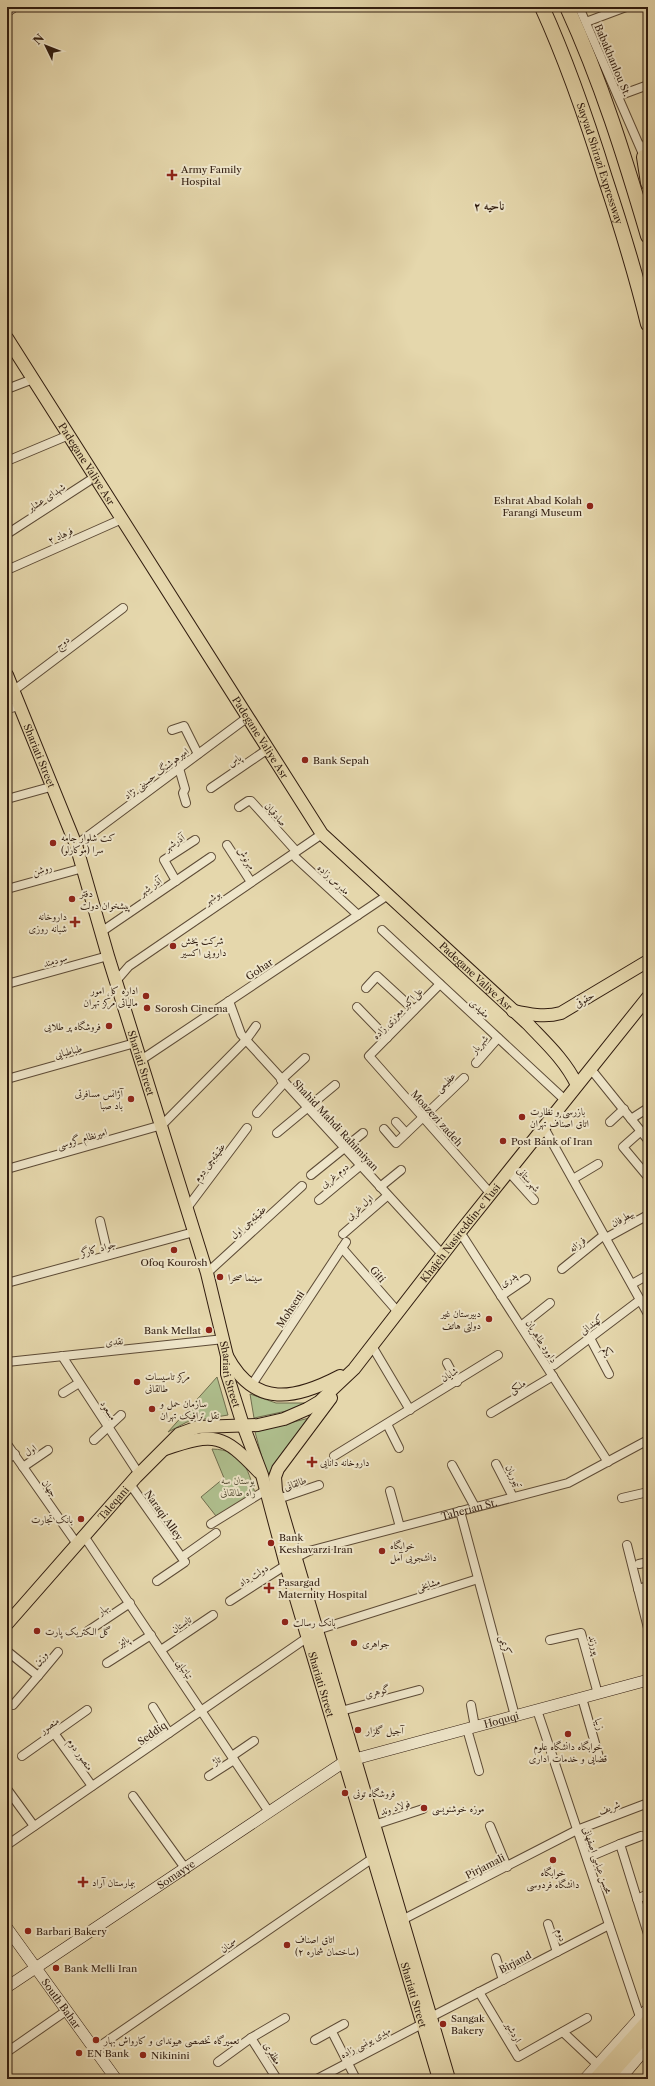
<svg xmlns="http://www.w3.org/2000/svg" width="655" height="2086" font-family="'Libre Caslon Text',Amiri,serif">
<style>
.green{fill:#afbf8e;stroke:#706e4e}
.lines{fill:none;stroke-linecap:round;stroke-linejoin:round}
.street-casing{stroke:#5d4b36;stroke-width:10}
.secondary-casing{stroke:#301c0f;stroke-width:12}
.primary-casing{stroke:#301c0f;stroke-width:14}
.highway-casing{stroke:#301c0f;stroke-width:16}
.street{stroke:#eee5c9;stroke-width:8}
.secondary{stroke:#eee5c9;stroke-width:11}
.primary{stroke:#e5d7ac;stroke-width:12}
.highway{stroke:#e5d7ac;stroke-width:14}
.poi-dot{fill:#8f2418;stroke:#eee5c9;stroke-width:1.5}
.labels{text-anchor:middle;stroke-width:4;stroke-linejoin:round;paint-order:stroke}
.street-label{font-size:10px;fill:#301c0f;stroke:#eee5c9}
.poi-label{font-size:10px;fill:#301c0f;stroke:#eee5c9;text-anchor:start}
.park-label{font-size:10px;font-style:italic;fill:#564d35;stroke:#eee5c9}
.quarter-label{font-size:12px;font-weight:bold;fill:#301c0f;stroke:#eee5c9}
</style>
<rect width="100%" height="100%" fill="#e5d7ac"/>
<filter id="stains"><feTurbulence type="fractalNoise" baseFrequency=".005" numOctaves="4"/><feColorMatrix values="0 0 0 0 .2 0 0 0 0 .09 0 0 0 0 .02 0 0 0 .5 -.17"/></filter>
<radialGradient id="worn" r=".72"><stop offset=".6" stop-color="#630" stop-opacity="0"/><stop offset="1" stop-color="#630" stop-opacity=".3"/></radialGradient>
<g class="green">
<polygon points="217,1377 228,1415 187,1422 168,1432"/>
<polygon points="250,1394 276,1403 307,1403 291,1410 254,1418"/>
<polygon points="309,1418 267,1476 255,1432"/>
<path d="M212,1449C243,1450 247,1467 255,1493L216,1516L201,1497L224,1478Z"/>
</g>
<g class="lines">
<defs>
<g id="street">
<polyline points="579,7 646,161"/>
<polyline points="586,22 626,7"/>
<polyline points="618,96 648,85"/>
<polyline points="646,144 648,144"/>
<polyline points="7,389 33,379"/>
<polyline points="7,461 69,435"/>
<polyline points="7,534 95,477"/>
<polyline points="7,570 122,519"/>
<polyline points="13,691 123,608"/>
<polyline points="7,709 19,706"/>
<polyline points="172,730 184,726 198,754"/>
<polyline points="179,768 185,789 183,793 186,803"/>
<polyline points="211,788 268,749"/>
<polyline points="7,799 54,786"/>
<polyline points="239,807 248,801 251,801 296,851"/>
<polyline points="76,845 248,717"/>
<polyline points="227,845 251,882"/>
<polyline points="296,858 358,915"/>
<polyline points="176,881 164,860 195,840"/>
<polyline points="7,889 83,868"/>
<polyline points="382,930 565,1100"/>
<polyline points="101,932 211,857"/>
<polyline points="116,981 129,966 322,834"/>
<polyline points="7,984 108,956"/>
<polyline points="440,984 369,1056 490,1193"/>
<polyline points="366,988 377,976 414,1010"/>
<polyline points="229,1001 241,1034 246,1040 442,1254"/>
<polyline points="357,1007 387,1038"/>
<polyline points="141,1060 388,895"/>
<polyline points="476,1063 498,1038"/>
<polyline points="590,1068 648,1140"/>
<polyline points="7,1079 135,1043"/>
<polyline points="281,1080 305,1058"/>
<polyline points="257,1113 284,1083"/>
<polyline points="631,1119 648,1108"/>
<polyline points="396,1122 406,1133"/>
<polyline points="610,1122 624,1109"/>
<polyline points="543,1126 648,1314"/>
<polyline points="384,1129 396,1143 464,1078"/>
<polyline points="641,1131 623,1147 648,1177"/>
<polyline points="277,1133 335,1085"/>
<polyline points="7,1169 162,1125 246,1040 256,1026"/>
<polyline points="508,1171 534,1200"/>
<polyline points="311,1175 363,1133"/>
<polyline points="573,1179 598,1164"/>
<polyline points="380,1187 401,1170"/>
<polyline points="319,1200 360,1166"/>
<polyline points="187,1208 247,1128"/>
<polyline points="100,1221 108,1255"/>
<polyline points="460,1232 608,1462"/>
<polyline points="343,1234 387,1196"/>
<polyline points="606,1238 648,1215"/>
<polyline points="342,1248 398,1312"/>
<polyline points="562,1269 604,1235"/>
<polyline points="207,1273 302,1186"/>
<polyline points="7,1283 194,1232"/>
<polyline points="632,1284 648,1275"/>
<polyline points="501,1296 526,1279"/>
<polyline points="521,1326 550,1303"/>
<polyline points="590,1338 609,1374"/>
<polyline points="372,1346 410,1410"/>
<polyline points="62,1356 139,1474"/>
<polyline points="7,1362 224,1339"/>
<polyline points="447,1363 457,1382"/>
<polyline points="554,1365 640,1300"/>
<polyline points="251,1386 346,1242"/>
<polyline points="63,1393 79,1383"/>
<polyline points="491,1413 553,1376"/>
<polyline points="387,1424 399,1448"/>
<polyline points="94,1440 121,1415"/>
<polyline points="7,1444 77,1544"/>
<polyline points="334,1456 498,1355"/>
<polyline points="7,1459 15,1454"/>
<polyline points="496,1464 513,1497"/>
<polyline points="452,1465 475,1507"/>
<polyline points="23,1467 48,1450"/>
<polyline points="130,1484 185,1562 157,1581"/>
<polyline points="390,1491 400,1527"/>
<polyline points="622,1498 648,1492"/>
<polyline points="278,1499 319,1485"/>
<polyline points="460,1511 515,1716"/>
<polyline points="211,1524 266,1490"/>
<polyline points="84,1536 269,1812"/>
<polyline points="627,1545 648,1628"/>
<polyline points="182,1557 216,1533"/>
<path id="s1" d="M295,1558L309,1551L568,1483L648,1440"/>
<polyline points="639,1564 648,1562"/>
<polyline points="638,1589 648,1586"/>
<polyline points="230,1601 286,1565"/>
<polyline points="317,1630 478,1579"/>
<polyline points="88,1631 130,1603"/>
<polyline points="550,1640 581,1633 598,1694"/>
<polyline points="161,1650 213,1615"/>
<polyline points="7,1651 38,1676 13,1705"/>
<polyline points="107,1663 151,1635"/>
<polyline points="38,1676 58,1652"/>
<polyline points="582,1698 599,1757"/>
<polyline points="471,1705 475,1727"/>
<polyline points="153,1707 169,1733"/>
<polyline points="537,1710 640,2017"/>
<polyline points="341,1711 419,1690"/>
<polyline points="467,1729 479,1771"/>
<polyline points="54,1733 92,1786"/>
<polyline points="22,1756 87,1710"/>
<polyline points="232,1756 254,1741"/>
<polyline points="209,1776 234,1760"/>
<polyline points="7,1789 34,1826"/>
<polyline points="133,1796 185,1868"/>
<polyline points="374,1825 423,1809"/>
<polyline points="490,1826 507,1867"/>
<polyline points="620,1844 641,1836"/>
<polyline points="7,1845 308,1637"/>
<polyline points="587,1858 620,1844 648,1934"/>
<polyline points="637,1899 648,1894"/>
<polyline points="402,1920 577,1830 648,1803"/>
<polyline points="548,1924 557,1952"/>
<polyline points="496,1958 503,1980"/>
<polyline points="479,1992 518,2057 587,2018"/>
<polyline points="431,2017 609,1925"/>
<polyline points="332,2032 356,2079"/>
<polyline points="563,2032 598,2065"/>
<polyline points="251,2038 277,2079"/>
<polyline points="315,2040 344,2024"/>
<polyline points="94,2050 373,1858"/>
<polyline points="7,2052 66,2011"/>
<polyline points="218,2062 251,2038 285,2018"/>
<polyline points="317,2079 422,2024"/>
</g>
<g id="secondary">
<polyline points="7,11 13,7"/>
<path id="s2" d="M7,1928L116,2079"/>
<path id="s3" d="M7,1987L344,1762L648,1680"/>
<polyline points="585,2079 648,2009"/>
<polyline points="620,2079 648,2046"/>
</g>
<g id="primary">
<path id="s4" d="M7,338L322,834L527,1023C546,1043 565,1060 577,1085"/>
<path id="s5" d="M7,675L76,845L108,956L207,1273L227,1356V1374L243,1425L262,1475L286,1565L439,2079"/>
<path d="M513,1011C530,1014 544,1018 561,1013L648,961"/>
<path d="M227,1356C255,1409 296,1399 340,1376"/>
<polyline points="331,1398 278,1469 275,1477 276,1491 449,2079"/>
<path d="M165,1449C215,1432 223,1434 259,1472"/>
<path id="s6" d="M7,1624L136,1477L179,1434L198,1427L258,1425L284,1419L307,1409L319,1402L354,1369L460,1232L648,997"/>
<polyline points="595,2079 648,2020"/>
<polyline points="607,2079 648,2033"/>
</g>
<g id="highway">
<path id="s7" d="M542,7C567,62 587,120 605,178C621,226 636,275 648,324"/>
<path d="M567,7C601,81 625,158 648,236"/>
<polyline points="644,157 648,183"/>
</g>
</defs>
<use href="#street" class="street-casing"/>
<use href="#secondary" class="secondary-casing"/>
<use href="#primary" class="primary-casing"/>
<use href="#highway" class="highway-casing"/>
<use href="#street" class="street"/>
<use href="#secondary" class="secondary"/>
<use href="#primary" class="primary"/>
<use href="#highway" class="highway"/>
</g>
<g class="poi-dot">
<path d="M170 169h4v4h4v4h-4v4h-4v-4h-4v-4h4z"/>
<circle cx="590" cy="506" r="4"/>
<circle cx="305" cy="760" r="4"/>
<circle cx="53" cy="843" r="4"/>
<circle cx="72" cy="899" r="4"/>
<path d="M73 916h4v4h4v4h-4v4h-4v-4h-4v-4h4z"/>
<circle cx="173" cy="946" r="4"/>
<circle cx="146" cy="996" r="4"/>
<circle cx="147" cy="1008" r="4"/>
<circle cx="109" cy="1026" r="4"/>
<circle cx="131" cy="1099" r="4"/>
<circle cx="522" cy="1117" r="4"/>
<circle cx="503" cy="1141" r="4"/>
<circle cx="174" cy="1250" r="4"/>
<circle cx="220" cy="1277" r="4"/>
<circle cx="489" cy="1319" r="4"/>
<circle cx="209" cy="1330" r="4"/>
<circle cx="137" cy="1382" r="4"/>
<circle cx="152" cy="1409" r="4"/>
<path d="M310 1456h4v4h4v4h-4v4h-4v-4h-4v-4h4z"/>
<circle cx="81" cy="1519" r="4"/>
<circle cx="271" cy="1543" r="4"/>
<circle cx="382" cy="1551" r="4"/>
<path d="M267 1582h4v4h4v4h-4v4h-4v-4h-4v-4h4z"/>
<circle cx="285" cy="1622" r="4"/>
<circle cx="37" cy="1631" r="4"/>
<circle cx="354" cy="1643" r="4"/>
<circle cx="358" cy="1730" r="4"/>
<circle cx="568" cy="1734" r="4"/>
<circle cx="345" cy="1793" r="4"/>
<circle cx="424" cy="1808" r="4"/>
<circle cx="553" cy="1860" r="4"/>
<path d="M81 1876h4v4h4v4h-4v4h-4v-4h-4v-4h4z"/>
<circle cx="28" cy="1931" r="4"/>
<circle cx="287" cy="1945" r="4"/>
<circle cx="56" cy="1968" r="4"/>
<circle cx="443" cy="2024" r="4"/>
<circle cx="96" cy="2040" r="4"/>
<circle cx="79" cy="2053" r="4"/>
<circle cx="143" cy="2055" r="4"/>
</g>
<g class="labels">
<g class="street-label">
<text transform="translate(613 60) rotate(67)" y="4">Babakhanlou St.</text>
<text dy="4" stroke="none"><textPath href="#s7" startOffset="167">Sayyad Shirazi Expressway</textPath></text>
<text dy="4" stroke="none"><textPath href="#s4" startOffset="149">Padegane Valiye Asr</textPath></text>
<text transform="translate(46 497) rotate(-33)" y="4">شهدای عشایر</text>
<text transform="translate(60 535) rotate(-24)" y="4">فرهاد ۲</text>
<text transform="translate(62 642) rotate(-37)" y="4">دوج</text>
<text dy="4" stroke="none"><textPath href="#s4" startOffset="473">Padegane Valiye Asr</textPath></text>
<text dy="4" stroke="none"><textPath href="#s5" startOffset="87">Shariati Street</textPath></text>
<text transform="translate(234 760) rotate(-35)" y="4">پاس</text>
<text transform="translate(156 773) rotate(-37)" y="4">امیرهوشنگ حسینی نژاد</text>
<text transform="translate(276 814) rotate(48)" y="4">صادقیان</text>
<text transform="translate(174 842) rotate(-33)" y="4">آذرشهر</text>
<text transform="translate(247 858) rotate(58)" y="4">مهرنوش</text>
<text transform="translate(42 869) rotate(-16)" y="4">روشن</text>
<text transform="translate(334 879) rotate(43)" y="4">مدرس زاده</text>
<text transform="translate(150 886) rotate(-34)" y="4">آذر شهر</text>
<text transform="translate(212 897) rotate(-34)" y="4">بوشهر</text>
<text transform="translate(55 960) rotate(-16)" y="4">سودمند</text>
<text transform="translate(259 969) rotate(-34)" y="4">Gohar</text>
<text dy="4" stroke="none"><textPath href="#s4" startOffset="797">Padegane Valiye Asr</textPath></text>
<text transform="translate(584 999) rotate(-30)" y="4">حقوقی</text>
<text transform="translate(480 1008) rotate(43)" y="4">مفیدی</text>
<text transform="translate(397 1013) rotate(-46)" y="4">علی‌اکبر معززی زاده</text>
<text transform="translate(479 1044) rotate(-49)" y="4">شهریار</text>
<text transform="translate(68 1051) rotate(-15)" y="4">طباطبایی</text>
<text dy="4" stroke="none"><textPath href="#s5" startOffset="411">Shariati Street</textPath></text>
<text transform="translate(445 1082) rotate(-43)" y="4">عظیمی</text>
<text transform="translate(437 1118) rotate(48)" y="4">Moazezi zadeh</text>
<text transform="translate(336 1125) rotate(47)" y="4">Shahid Mahdi Rahimiyan</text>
<text transform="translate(82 1138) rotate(-16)" y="4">امیرنظام گروسی</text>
<text transform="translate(209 1162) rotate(-53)" y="4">عقیقه‌چی دوم</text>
<text transform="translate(334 1175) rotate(-39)" y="4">دوم غربی</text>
<text transform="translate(529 1179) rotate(49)" y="4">شهرستانی</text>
<text transform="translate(359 1207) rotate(-41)" y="4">اول غربی</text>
<text transform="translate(622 1218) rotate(-29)" y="4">بیطرفان</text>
<text transform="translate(248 1222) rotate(-42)" y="4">عقیقه‌چی اول</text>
<text dy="4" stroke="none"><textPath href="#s6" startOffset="623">Khajeh Nasireddin-e Tusi</textPath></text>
<text transform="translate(577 1244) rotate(-39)" y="4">فرزانه</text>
<text transform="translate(98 1248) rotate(-15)" y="4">جواد کارگر</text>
<text transform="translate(378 1274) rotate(49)" y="4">Giti</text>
<text transform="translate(508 1279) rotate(-35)" y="4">پدری</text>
<text transform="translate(290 1309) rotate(-57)" y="4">Mohseni</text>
<text transform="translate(591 1324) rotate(-37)" y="4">کهندانی</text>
<text transform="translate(114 1341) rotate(-6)" y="4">نقدی</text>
<text transform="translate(542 1341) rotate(57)" y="4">داوود طاهریان</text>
<text transform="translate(608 1351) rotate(61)" y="4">یکم</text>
<text dy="4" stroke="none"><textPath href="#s5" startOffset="735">Shariati Street</textPath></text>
<text transform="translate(449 1374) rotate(-32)" y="4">شایان</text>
<text transform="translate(517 1386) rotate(-31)" y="4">ملکی</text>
<text transform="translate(109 1410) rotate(57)" y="4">مسعود</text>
<text transform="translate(30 1450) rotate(-34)" y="4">اول</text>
<text transform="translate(514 1476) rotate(64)" y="4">تیموریان</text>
<text transform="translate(295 1483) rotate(-19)" y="4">طالقانی</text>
<text transform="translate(50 1488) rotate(55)" y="4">جهان</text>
<text dy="4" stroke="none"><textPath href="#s6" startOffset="161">Taleqani</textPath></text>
<text dy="4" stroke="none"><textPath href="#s1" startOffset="181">Taherian St.</textPath></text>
<text transform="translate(164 1515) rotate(55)" y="4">Naraqi Alley</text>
<text transform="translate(253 1575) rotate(-32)" y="4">دولت داد</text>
<text transform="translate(428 1584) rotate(-17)" y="4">مشایخی</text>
<text transform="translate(103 1609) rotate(-34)" y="4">بهار</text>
<text transform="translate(181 1624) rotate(-34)" y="4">تابستان</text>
<text transform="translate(123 1641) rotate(-32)" y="4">پائیز</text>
<text transform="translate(506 1645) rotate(75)" y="4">کریمی</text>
<text transform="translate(595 1645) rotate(74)" y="4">پورزند</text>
<text transform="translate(40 1658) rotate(-49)" y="4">وزین</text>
<text transform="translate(185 1669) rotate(56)" y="4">تباتبایی</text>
<text dy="4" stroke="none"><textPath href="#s5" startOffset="1059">Shariati Street</textPath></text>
<text transform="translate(377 1691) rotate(-15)" y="4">گوهری</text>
<text dy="4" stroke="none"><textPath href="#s3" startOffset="568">Hoquqi</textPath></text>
<text transform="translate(600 1724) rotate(74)" y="4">زیبا</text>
<text transform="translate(49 1725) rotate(-35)" y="4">منصور</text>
<text transform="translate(152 1733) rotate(-35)" y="4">Seddiq</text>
<text transform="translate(81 1754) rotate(55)" y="4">منصور دوم</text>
<text transform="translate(216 1760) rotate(-32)" y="4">تاژ</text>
<text transform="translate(395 1807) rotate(-17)" y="4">فولاد وند</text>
<text transform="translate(609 1807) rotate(-21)" y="4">شریف</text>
<text transform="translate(598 1860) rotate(71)" y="4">محسن عباسی اصفهانی</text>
<text transform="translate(485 1866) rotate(-27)" y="4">Pirjamali</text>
<text dy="4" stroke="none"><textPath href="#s3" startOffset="203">Somayye</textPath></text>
<text transform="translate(562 1935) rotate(73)" y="4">دوم</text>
<text transform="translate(228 1945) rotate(-35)" y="4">سمنان</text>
<text transform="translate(515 1962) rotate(-28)" y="4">Birjand</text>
<text dy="4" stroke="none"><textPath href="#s5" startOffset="1383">Shariati Street</textPath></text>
<text dy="4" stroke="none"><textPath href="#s2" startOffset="93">South Bahar</textPath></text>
<text transform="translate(514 2032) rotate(60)" y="4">اردشیر</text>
<text transform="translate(365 2042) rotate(-28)" y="4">مهدی یونسی زاده</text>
<text transform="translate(273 2053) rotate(58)" y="4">مظفری</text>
</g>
<g class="poi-label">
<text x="181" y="173">Army Family<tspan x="181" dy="12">Hospital</tspan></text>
<text x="582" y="504" text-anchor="end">Eshrat Abad Kolah<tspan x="582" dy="12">Farangi Museum</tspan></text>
<text x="313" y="764">Bank Sepah</text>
<text x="61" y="841">کت شلوار جامه<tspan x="61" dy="12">سرا (موکارلو)</tspan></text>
<text x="80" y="897">دفتر<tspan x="80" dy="12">پیشخوان دولت</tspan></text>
<text x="67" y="920" text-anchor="end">داروخانه<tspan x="67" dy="12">شبانه روزی</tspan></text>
<text x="181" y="944">شرکت پخش<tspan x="181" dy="12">دارویی اکسیر</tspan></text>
<text x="138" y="994" text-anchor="end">اداره کل امور<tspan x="138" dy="12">مالیاتی مرکز تهران</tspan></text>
<text x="155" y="1012">Sorosh Cinema</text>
<text x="101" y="1030" text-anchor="end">فروشگاه پر طلایی</text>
<text x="123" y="1097" text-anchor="end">آژانس مسافرتی<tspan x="123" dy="12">باد صبا</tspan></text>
<text x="530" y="1115">بازرسی و نظارت<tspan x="530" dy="12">اتاق اصناف تهران</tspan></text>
<text x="511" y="1145">Post Bank of Iran</text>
<text x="174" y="1266" text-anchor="middle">Ofoq Kourosh</text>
<text x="228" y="1281">سینما صحرا</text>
<text x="481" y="1317" text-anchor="end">دبیرستان غیر<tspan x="481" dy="12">دولتی هاتف</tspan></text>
<text x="201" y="1334" text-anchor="end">Bank Mellat</text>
<text x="145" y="1380">مرکز تاسیسات<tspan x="145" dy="12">طالقانی</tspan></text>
<text x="160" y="1407">سازمان حمل و<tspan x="160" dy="12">نقل ترافیک تهران</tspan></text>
<text x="320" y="1466">داروخانه دانایی</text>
<text x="73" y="1523" text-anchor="end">بانک تجارت</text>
<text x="279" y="1541">Bank<tspan x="279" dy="12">Keshavarzi Iran</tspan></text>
<text x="390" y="1549">خوابگاه<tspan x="390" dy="12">دانشجویی آمل</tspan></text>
<text x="278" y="1586">Pasargad<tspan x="278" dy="12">Maternity Hospital</tspan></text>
<text x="293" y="1626">بانک رسالت</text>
<text x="45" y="1635">گل الکتریک پارت</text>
<text x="362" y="1647">جواهری</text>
<text x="366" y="1734">آجیل گلزار</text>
<text x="568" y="1750" text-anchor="middle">خوابگاه دانشگاه علوم<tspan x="568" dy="12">قضایی و خدمات اداری</tspan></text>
<text x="353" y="1797">فروشگاه تونی</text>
<text x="432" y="1812">موزه خوشنویسی</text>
<text x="553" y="1876" text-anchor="middle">خوابگاه<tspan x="553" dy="12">دانشگاه فردوسی</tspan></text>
<text x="92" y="1886">بیمارستان آراد</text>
<text x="36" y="1935">Barbari Bakery</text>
<text x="295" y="1943">اتاق اصناف<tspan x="295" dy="12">(ساختمان شماره ۲)</tspan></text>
<text x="64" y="1972">Bank Melli Iran</text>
<text x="451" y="2022">Sangak<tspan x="451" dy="12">Bakery</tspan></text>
<text x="104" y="2044">تعمیرگاه تخصصی هیوندای و کارواش بهار</text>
<text x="87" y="2057">EN Bank</text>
<text x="151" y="2059">Nikinini</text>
</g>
<g class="park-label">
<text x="238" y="1484">بوستان سه<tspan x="238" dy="12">راه طالقانی</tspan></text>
</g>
<g class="quarter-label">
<text x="489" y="210">ناحیه ۲</text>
</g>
</g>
<rect width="655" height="2086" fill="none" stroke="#e5d7ac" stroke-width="24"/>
<rect x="8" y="8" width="639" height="2070" fill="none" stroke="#301c0f" stroke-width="2"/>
<rect x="12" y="12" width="631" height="2062" fill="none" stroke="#301c0f"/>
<g transform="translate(46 46) rotate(313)" stroke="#eee5c9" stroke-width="3" paint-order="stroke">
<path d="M0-3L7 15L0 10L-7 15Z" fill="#301c0f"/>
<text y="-6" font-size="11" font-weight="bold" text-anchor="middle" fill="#301c0f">N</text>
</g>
<rect width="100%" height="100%" filter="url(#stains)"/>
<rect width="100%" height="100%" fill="url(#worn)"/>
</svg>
